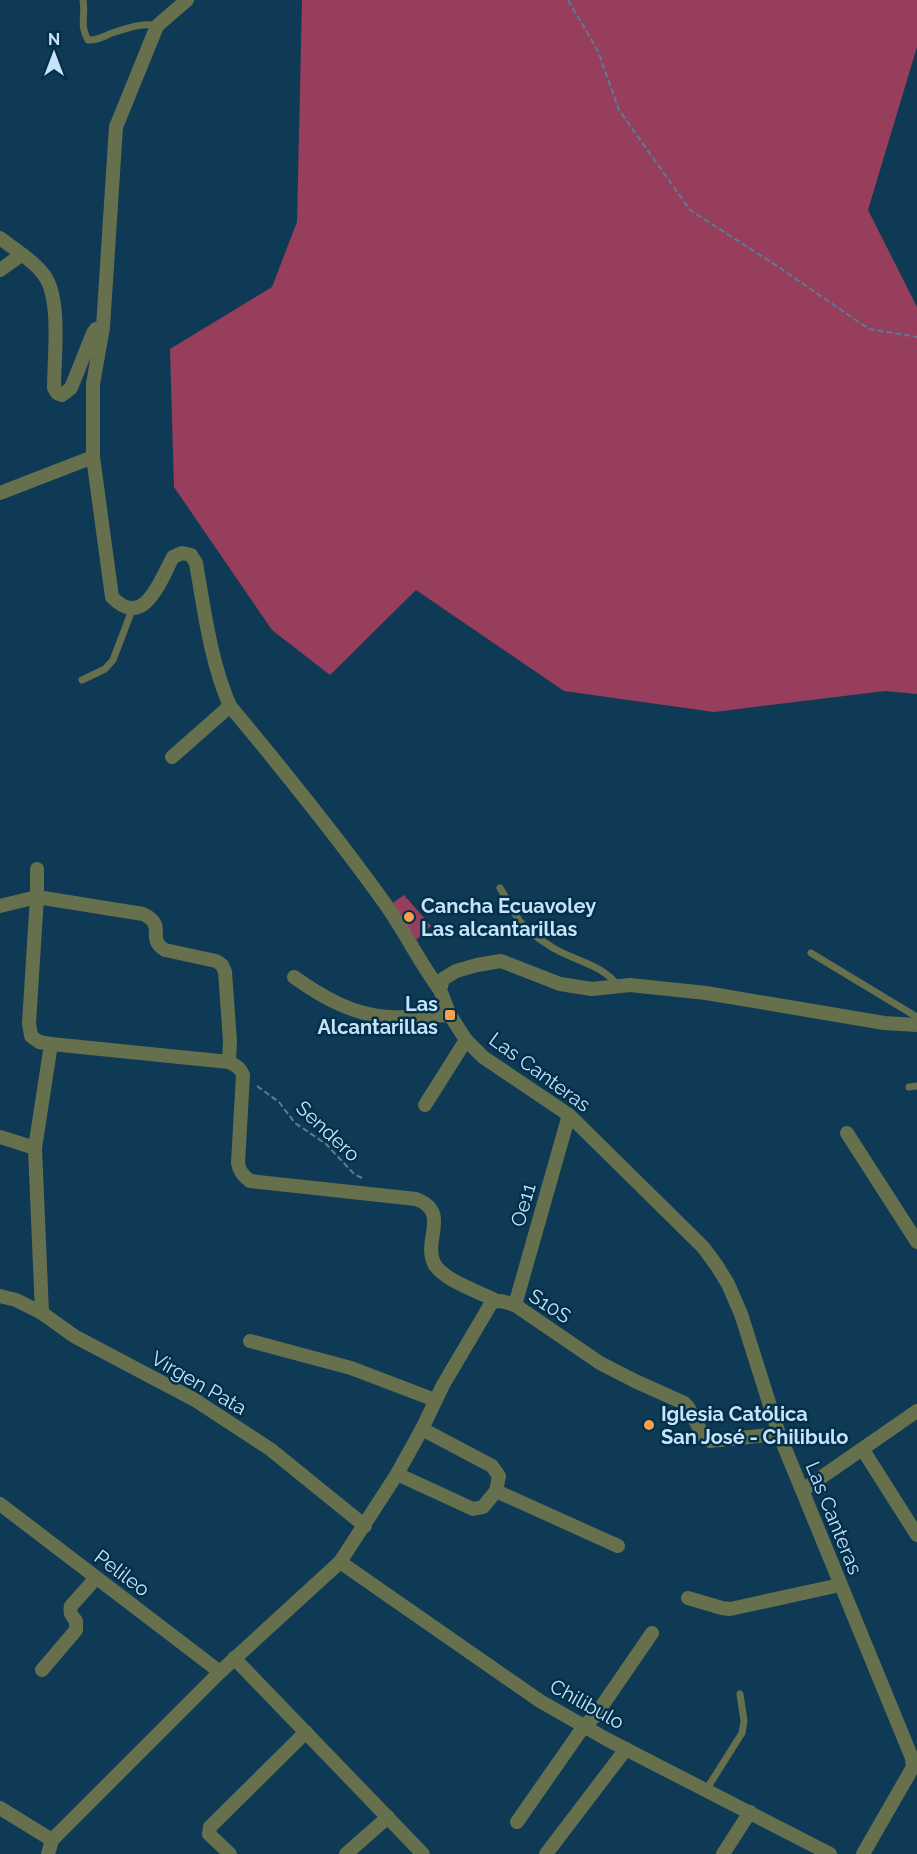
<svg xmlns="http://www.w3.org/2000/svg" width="917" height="1854" font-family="Raleway,sans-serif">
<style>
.green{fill:#973e5c}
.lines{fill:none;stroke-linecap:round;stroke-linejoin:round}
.path{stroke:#587d96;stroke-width:2;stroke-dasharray:6 3;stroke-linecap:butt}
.lane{stroke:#66704c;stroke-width:7}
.street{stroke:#66704c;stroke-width:14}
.poi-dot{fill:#f9a04c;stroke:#022f4a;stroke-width:2}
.labels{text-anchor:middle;stroke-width:5;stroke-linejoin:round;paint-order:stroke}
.poi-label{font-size:20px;font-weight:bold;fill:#c7e3f9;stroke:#022f4a;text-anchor:start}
.street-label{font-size:20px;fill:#c7e3f9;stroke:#022f4a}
</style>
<rect width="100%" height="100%" fill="#0f3a55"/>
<g class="green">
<polygon points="302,0 917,0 917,47 868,210 917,307 917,694 885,691 714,712 564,691 416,590 330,675 272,630 174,487 170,349 272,287 297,222"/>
<polygon points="404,895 431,926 414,942 387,907"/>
</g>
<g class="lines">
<g class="path">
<polyline points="568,0 598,51 619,110 690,210 777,266 869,329 917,337"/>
<polyline points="257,1086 279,1102 295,1123 326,1144 354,1174 362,1178"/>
</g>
<g class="lane">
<path d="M83,0C86,16 79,25 88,40C99,41 105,35 115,32C128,28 145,22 157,26"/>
<polyline points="82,680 105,669 113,660 132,610"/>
<path d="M500,888C507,899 513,913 522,924C530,934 544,942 555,949C576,961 603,965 618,986"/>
<polyline points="811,953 917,1017"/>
<polyline points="909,1087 917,1086"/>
<polyline points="706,1790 742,1733 744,1721 740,1694"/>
</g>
<g class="street">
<path d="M187,0L157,26L116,127L103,327L93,384V457L112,597C144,630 160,581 173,557L182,553L191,555L196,563C204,609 211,664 230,706C284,771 337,836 386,905C405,932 420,963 440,990"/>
<path d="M0,238C15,250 36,262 46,278C61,303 54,359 54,388L57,393L62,395L71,388L93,333L96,329L103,327"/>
<polyline points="0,270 21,255"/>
<polyline points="0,493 93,457"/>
<polyline points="172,757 230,706"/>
<path d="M37,869V897L29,1023L31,1036L39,1042L51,1044L229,1062C236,1066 240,1067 243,1075L238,1163C239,1171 243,1176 250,1181L416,1199C452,1212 421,1242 435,1265C444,1280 479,1292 495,1300"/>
<path d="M0,906L37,897L143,914C168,926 145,938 165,950L216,961L222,965L225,972L230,1041L229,1062"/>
<path d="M294,977C322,997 353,1015 389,1017C409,1018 430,1016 450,1015"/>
<polyline points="425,1105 466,1040"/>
<polyline points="847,1133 917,1242"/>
<polyline points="0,1137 35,1148"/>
<polyline points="0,1296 16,1300 42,1313 74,1336 195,1400 270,1449 365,1526"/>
<polyline points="515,1305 569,1115"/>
<polyline points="42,1313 35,1148 51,1044"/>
<polyline points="250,1341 351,1368 435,1400"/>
<polyline points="863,1450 917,1535"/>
<polyline points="397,1474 473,1509 483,1507 496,1491 499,1476 492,1466 422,1429"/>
<polyline points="803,1490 917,1411"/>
<polyline points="496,1491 618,1546"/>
<polyline points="0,1504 220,1672"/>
<polyline points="340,1562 540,1701 608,1740 830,1854"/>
<polyline points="688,1598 722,1608 730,1609 840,1585"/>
<polyline points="234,1658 423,1854"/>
<path d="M42,1670L76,1630V1621C72,1616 69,1613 71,1606L96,1578"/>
<polyline points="0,1808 52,1840"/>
<polyline points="517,1822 584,1726 595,1716 652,1633"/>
<polyline points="48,1854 52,1840 220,1672 340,1562 397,1474 422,1429 443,1385 492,1302 501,1301 515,1305 600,1363 635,1381 684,1403 688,1407 704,1437 710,1441 779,1434"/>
<polyline points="230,1854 209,1834 210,1827 306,1732"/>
<polyline points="346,1854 388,1817"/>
<polyline points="546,1854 626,1749"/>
<polyline points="723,1854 750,1812"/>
<polyline points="863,1854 913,1767 912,1758 779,1434 741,1314 728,1284 717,1266 703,1247 569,1115 483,1057 466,1040 450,1015 440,990 443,979 456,971 477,965 501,961 560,984 592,989 630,985 706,993 884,1023 917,1025"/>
</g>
</g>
<g class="poi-dot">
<circle cx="409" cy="917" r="6"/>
<rect x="444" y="1009" width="12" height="12" rx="3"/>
<circle cx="649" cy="1425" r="6"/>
</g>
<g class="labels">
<g class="poi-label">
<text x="421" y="913">Cancha Ecuavoley<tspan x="421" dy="23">Las alcantarillas</tspan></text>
<text x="438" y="1011" text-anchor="end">Las<tspan x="438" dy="23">Alcantarillas</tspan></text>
<text x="661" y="1421">Iglesia Católica<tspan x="661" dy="23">San José - Chilibulo</tspan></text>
</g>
<g class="street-label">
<text transform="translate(540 1072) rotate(36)" y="7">Las Canteras</text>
<text transform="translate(328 1131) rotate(43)" y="7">Sendero</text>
<text transform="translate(523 1205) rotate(-74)" y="7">Oe11</text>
<text transform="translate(550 1306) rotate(33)" y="7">S10S</text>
<text transform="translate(199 1383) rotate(30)" y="7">Virgen Pata</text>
<text transform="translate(834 1518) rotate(68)" y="7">Las Canteras</text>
<text transform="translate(122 1573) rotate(37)" y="7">Pelileo</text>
<text transform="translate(587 1704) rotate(29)" y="7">Chilibulo</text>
</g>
</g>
<g transform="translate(54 54)" stroke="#022f4a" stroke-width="4.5" paint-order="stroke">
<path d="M0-4.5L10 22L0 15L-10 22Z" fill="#c7e3f9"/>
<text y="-9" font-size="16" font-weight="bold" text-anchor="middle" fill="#c7e3f9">N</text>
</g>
</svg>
